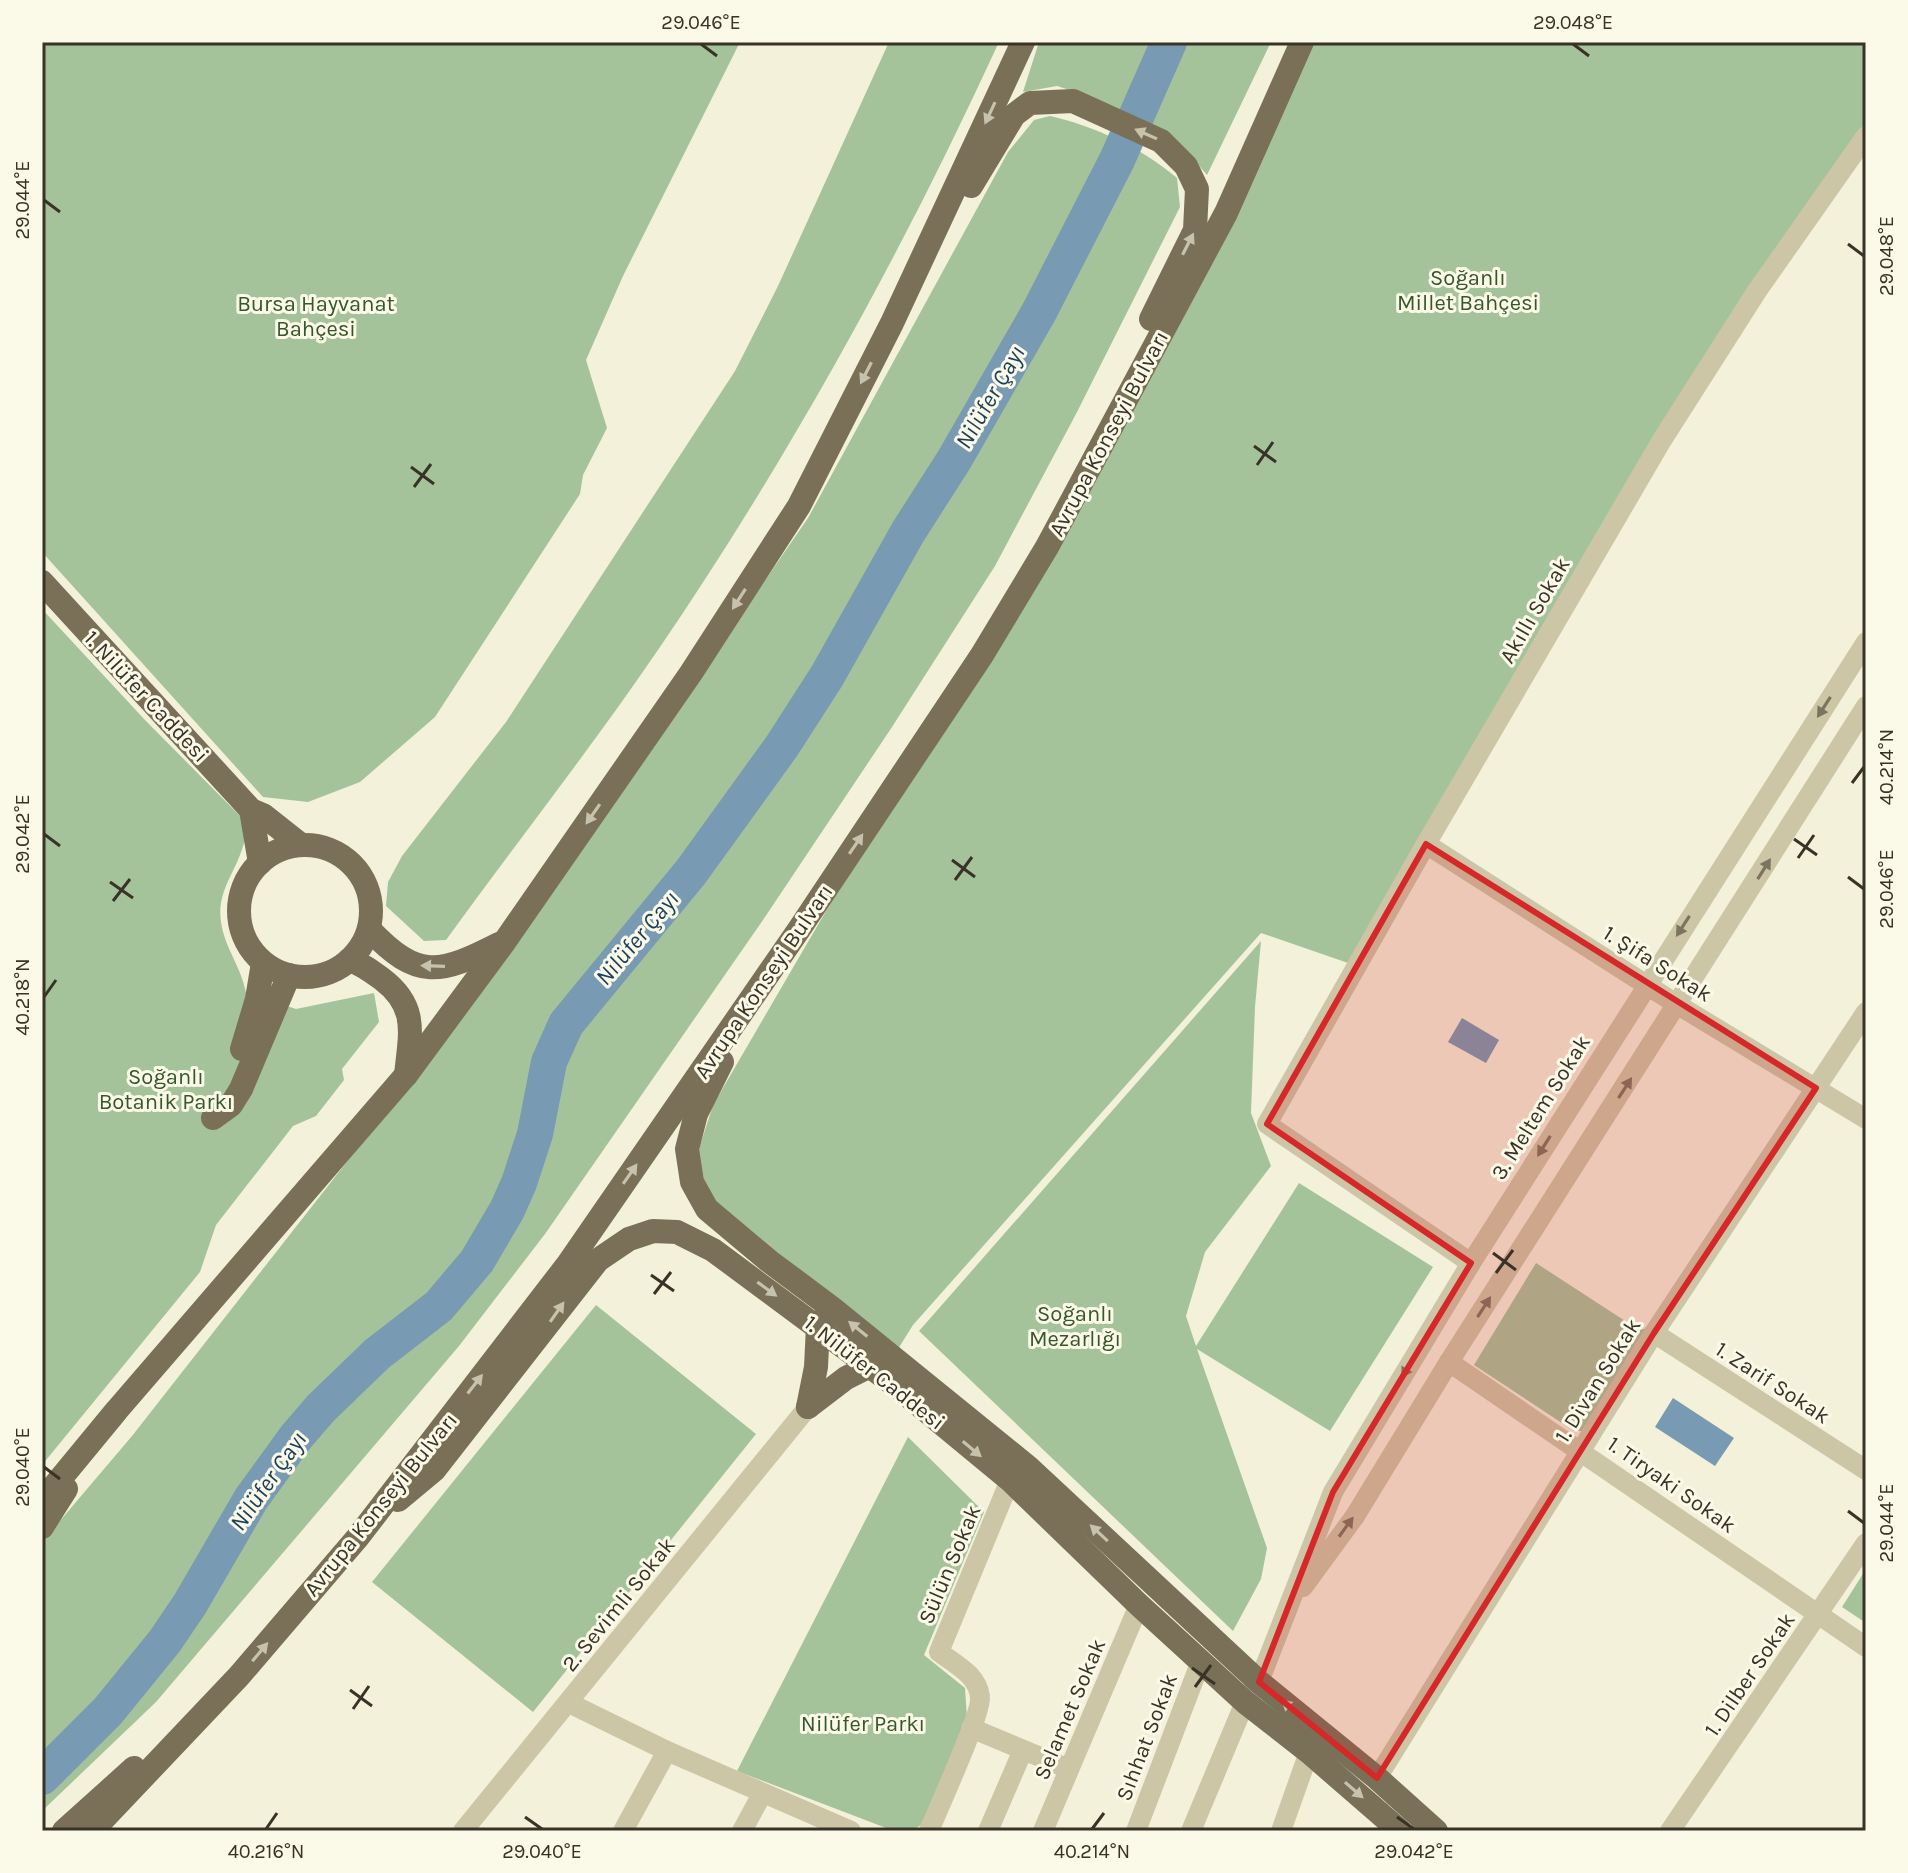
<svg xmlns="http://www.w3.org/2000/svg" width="1908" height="1873" font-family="Karla,sans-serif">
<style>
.green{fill:#a5c39a}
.water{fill:#789ab2}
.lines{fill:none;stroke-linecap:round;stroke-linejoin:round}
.river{stroke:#789ab2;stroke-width:36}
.minor{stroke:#ccc6a6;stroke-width:20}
.major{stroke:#7a7057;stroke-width:24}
.oneway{fill:#c7c2ad}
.oneway2{fill:#7b7560}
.marked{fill:#d62828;fill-opacity:0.2;stroke:#d62828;stroke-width:6;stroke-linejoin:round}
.ticks{fill:none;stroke:#383227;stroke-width:3}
.labels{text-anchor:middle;stroke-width:6;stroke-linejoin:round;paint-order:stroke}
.park-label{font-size:22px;fill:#355729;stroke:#fbf9e7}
.street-label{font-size:22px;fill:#383227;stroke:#fbf9e7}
.water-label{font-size:24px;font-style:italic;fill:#1a3f5c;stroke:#fbf9e7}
.neatline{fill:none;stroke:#383227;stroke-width:3}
.ticks-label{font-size:20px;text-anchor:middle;fill:#383227}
</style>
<rect width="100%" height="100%" fill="#f3f1da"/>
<g class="green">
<polygon points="42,42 740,42 623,276 586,360 607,428 583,475 580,494 435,717 360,782 308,802 263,797 42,552"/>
<path d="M889,42H999C903,251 790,456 660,647C592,747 517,842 446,940L424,941L386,906L388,882L402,856L506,722L735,371L778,286Z"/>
<polygon points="1039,42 1271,42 1207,175 1182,146 1089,96 1057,86 1023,92"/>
<polygon points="1313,42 1866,42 1866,125 1789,236 1348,963 1261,933 913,1325 898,1349 706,1196 697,1155 713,1105 840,887 955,715"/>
<path d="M1050,116C1094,126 1142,148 1177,178L1180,207L1076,414L995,566L892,727L763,920L545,1234L459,1346L156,1702L42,1811V1542L132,1436L411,1080L620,791L808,518L1008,152L1034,120Z"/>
<path d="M42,609L145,720L249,825C246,835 244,845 240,855C231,878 217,895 221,922C225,949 241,966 246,993L296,1009L374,993L379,1022L342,1069L344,1080L316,1116L293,1126L216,1225L200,1272L42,1465Z"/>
<polygon points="1261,941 1255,1007 1251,1113 1271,1166 1205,1252 1186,1316 1196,1346 1299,1183 1433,1267 1330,1431 1197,1349 1267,1548 1261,1579 1233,1631 919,1331"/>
<polygon points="1536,1263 1639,1330 1648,1328 1583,1431 1574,1431 1474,1365"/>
<polygon points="596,1305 756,1434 533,1712 372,1582"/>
<polygon points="908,1437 984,1512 924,1655 965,1688 967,1719 923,1824 911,1831 894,1831 737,1771"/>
<polygon points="1866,1569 1866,1623 1842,1607"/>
</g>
<g class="water">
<polygon points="1462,1018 1499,1040 1486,1063 1448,1042"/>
<polygon points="1673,1398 1734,1438 1715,1466 1655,1427"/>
</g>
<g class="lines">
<polyline class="river" points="42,1777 108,1711 165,1641 190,1604 251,1499 296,1437 321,1408 377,1354 439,1306 477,1261 507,1210 519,1183 535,1134 549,1062 566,1024 691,872 782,746 827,676 908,532 954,460 1039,312 1117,160 1169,42"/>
<g class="minor">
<polyline points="1426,844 1678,1005 1866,1119"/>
<polyline points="1471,1263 1267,1124 1426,844 1662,440 1757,291 1866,136"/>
<polyline points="1654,1333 1866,1470"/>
<polyline points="1449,1362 1866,1647"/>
<polyline points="1303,1587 1355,1516 1449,1362 1866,706"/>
<polyline points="569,1703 667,1751 851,1831"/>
<polyline points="971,1728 1069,1769"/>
<polyline points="1377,1778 1654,1333 1866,1012"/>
<polyline points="463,1831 808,1407"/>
<polyline points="623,1831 667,1751"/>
<polyline points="742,1831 762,1794"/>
<path d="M929,1831C938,1809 982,1713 980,1697C978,1675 955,1664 939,1652L1010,1480"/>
<polyline points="988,1831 1023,1750"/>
<polyline points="1043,1831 1139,1605"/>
<polyline points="1136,1831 1201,1661"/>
<polyline points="1191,1831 1245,1702 1259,1682 1333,1492 1471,1263 1866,642"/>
<polyline points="1281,1831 1309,1752"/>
<polyline points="1670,1831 1866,1543"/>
</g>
<g class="major">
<polyline points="971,186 1014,115 1030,103 1073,101 1161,141 1186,166 1197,189 1195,230 1151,319"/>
<polyline points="42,582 251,810 263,815 301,845"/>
<polyline points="251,810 260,863"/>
<circle cx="305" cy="911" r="66"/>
<path d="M369,929C418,981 440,974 499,944"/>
<path d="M349,960C362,964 371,971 382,979C419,1007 410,1034 406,1075"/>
<polyline points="242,1049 257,999 263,963"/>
<polyline points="722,1062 696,1114 687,1149 692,1182 707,1209 769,1261 832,1308 1028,1467 1259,1682 1377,1778 1436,1831"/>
<polyline points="213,1118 231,1105 241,1089 289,975"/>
<polyline points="808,1407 816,1367 818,1326 825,1317"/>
<polyline points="808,1407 846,1378 870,1366 877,1358"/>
<polyline points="398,1500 434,1470 598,1260 629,1239 653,1231 677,1232 713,1250 895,1385 1010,1480 1139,1605 1245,1702 1309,1752 1400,1831"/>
<polyline points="42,1501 117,1410 406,1075 505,941 691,673 799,506 892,323 1023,42"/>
<polyline points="42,1527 66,1489"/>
<polyline points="64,1831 134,1768"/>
<polyline points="92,1831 239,1676 358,1537 568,1264 800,928 982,655 1047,547 1226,213 1302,42"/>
</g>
</g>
<defs><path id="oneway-solid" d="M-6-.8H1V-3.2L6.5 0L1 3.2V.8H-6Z" transform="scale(2)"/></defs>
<g class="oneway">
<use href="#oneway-solid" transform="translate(990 113) rotate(115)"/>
<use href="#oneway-solid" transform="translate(1146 134) rotate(-156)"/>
<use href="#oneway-solid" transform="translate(1188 244) rotate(-63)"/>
<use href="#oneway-solid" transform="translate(866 373) rotate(117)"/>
<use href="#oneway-solid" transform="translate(739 599) rotate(123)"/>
<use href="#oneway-solid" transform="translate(593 814) rotate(125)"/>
<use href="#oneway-solid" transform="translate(856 844) rotate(-56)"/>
<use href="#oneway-solid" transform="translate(433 966) rotate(-178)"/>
<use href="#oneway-solid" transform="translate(630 1174) rotate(-55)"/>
<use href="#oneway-solid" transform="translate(767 1289) rotate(36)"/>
<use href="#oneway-solid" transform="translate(557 1312) rotate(-55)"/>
<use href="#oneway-solid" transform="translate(858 1329) rotate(-141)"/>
<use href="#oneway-solid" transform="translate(475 1384) rotate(-52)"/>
<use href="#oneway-solid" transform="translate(972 1449) rotate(40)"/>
<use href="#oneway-solid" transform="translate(1099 1533) rotate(-137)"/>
<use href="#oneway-solid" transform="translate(260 1652) rotate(-50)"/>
<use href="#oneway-solid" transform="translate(1291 1708) rotate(-141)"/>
<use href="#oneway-solid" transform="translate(1354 1790) rotate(41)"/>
</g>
<g class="oneway2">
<use href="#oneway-solid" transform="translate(1824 707) rotate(123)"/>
<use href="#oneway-solid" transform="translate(1764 869) rotate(-58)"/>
<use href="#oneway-solid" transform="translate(1683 926) rotate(123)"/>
<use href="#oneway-solid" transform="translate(1625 1088) rotate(-57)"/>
<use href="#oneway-solid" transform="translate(1544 1146) rotate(122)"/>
<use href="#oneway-solid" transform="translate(1484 1307) rotate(-57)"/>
<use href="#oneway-solid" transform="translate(1408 1367) rotate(121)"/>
<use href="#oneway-solid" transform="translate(1346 1527) rotate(-54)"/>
</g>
<path class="marked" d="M1426,844L1816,1088L1654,1333L1377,1778L1259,1682L1333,1492L1471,1263L1267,1124Z"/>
<path class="ticks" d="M701,44L717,56M1573,44L1589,56M44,200L60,212M1848,244L1864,256M1254,446L1276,462M1257,465L1273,442M411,467L434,484M414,487L431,464M1852,783L1864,767M44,834L60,846M1794,839L1817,855M1798,858L1814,835M952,860L975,877M1848,877L1864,889M955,880L972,857M110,882L133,898M113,901L130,879M44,997L56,980M1493,1253L1516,1270M1496,1273L1513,1250M651,1275L674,1291M654,1294L671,1272M44,1467L60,1479M1848,1511L1864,1523M1192,1668L1215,1684M1195,1687L1211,1665M350,1690L372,1706M353,1709L369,1686M525,1817L542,1829M1397,1817L1414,1829M266,1829L277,1813M1092,1829L1104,1813"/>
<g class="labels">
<g class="park-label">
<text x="1468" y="285">Soğanlı<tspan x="1468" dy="25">Millet Bahçesi</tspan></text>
<text x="316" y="311">Bursa Hayvanat<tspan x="316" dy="25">Bahçesi</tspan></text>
<text x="166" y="1084">Soğanlı<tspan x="166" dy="25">Botanik Parkı</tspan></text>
<text x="1075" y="1321">Soğanlı<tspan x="1075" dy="25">Mezarlığı</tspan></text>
<text x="863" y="1731">Nilüfer Parkı</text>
</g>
<g class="street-label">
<text transform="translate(1108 433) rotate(-62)" y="8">Avrupa Konseyi Bulvarı</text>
<text transform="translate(1534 610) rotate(-60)" y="8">Akıllı Sokak</text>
<text transform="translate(147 696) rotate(47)" y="8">1. Nilüfer Caddesi</text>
<text transform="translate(1658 963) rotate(32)" y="8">1. Şifa Sokak</text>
<text transform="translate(763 981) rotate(-56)" y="8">Avrupa Konseyi Bulvarı</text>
<text transform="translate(1540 1107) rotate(-58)" y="8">3. Meltem Sokak</text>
<text transform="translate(875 1372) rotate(38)" y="8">1. Nilüfer Caddesi</text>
<text transform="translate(1597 1380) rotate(-58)" y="8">1. Divan Sokak</text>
<text transform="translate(1773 1382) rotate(33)" y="8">1. Zarif Sokak</text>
<text transform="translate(1672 1484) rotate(35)" y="8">1. Tiryaki Sokak</text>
<text transform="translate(380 1504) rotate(-51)" y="8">Avrupa Konseyi Bulvarı</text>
<text transform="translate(949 1564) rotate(-67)" y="8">Sülün Sokak</text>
<text transform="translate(618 1604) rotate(-51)" y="8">2. Sevimli Sokak</text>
<text transform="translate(1749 1674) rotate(-56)" y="8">1. Dilber Sokak</text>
<text transform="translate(1069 1709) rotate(-67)" y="8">Selamet Sokak</text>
<text transform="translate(1146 1737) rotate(-69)" y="8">Sıhhat Sokak</text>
</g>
<g class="water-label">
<text transform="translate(990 397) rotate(-60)" y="8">Nilüfer Çayı</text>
<text transform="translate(637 938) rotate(-50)" y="8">Nilüfer Çayı</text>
<text transform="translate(268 1481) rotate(-55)" y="8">Nilüfer Çayı</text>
</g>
</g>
<rect width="1908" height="1873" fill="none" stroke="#fbf9e7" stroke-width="88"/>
<rect x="44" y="44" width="1820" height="1785" class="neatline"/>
<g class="ticks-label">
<text x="701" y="29">29.046°E</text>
<text x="1573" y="29">29.048°E</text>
<text transform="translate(22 200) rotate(-90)" y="7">29.044°E</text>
<text transform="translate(1886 256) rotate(-90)" y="7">29.048°E</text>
<text transform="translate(1886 767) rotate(-90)" y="7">40.214°N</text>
<text transform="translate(22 834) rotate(-90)" y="7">29.042°E</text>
<text transform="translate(1886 889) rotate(-90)" y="7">29.046°E</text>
<text transform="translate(22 997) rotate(-90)" y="7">40.218°N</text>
<text transform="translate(22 1467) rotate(-90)" y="7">29.040°E</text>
<text transform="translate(1886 1523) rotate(-90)" y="7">29.044°E</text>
<text x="266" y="1858">40.216°N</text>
<text x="542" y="1858">29.040°E</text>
<text x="1092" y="1858">40.214°N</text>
<text x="1414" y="1858">29.042°E</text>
</g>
</svg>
